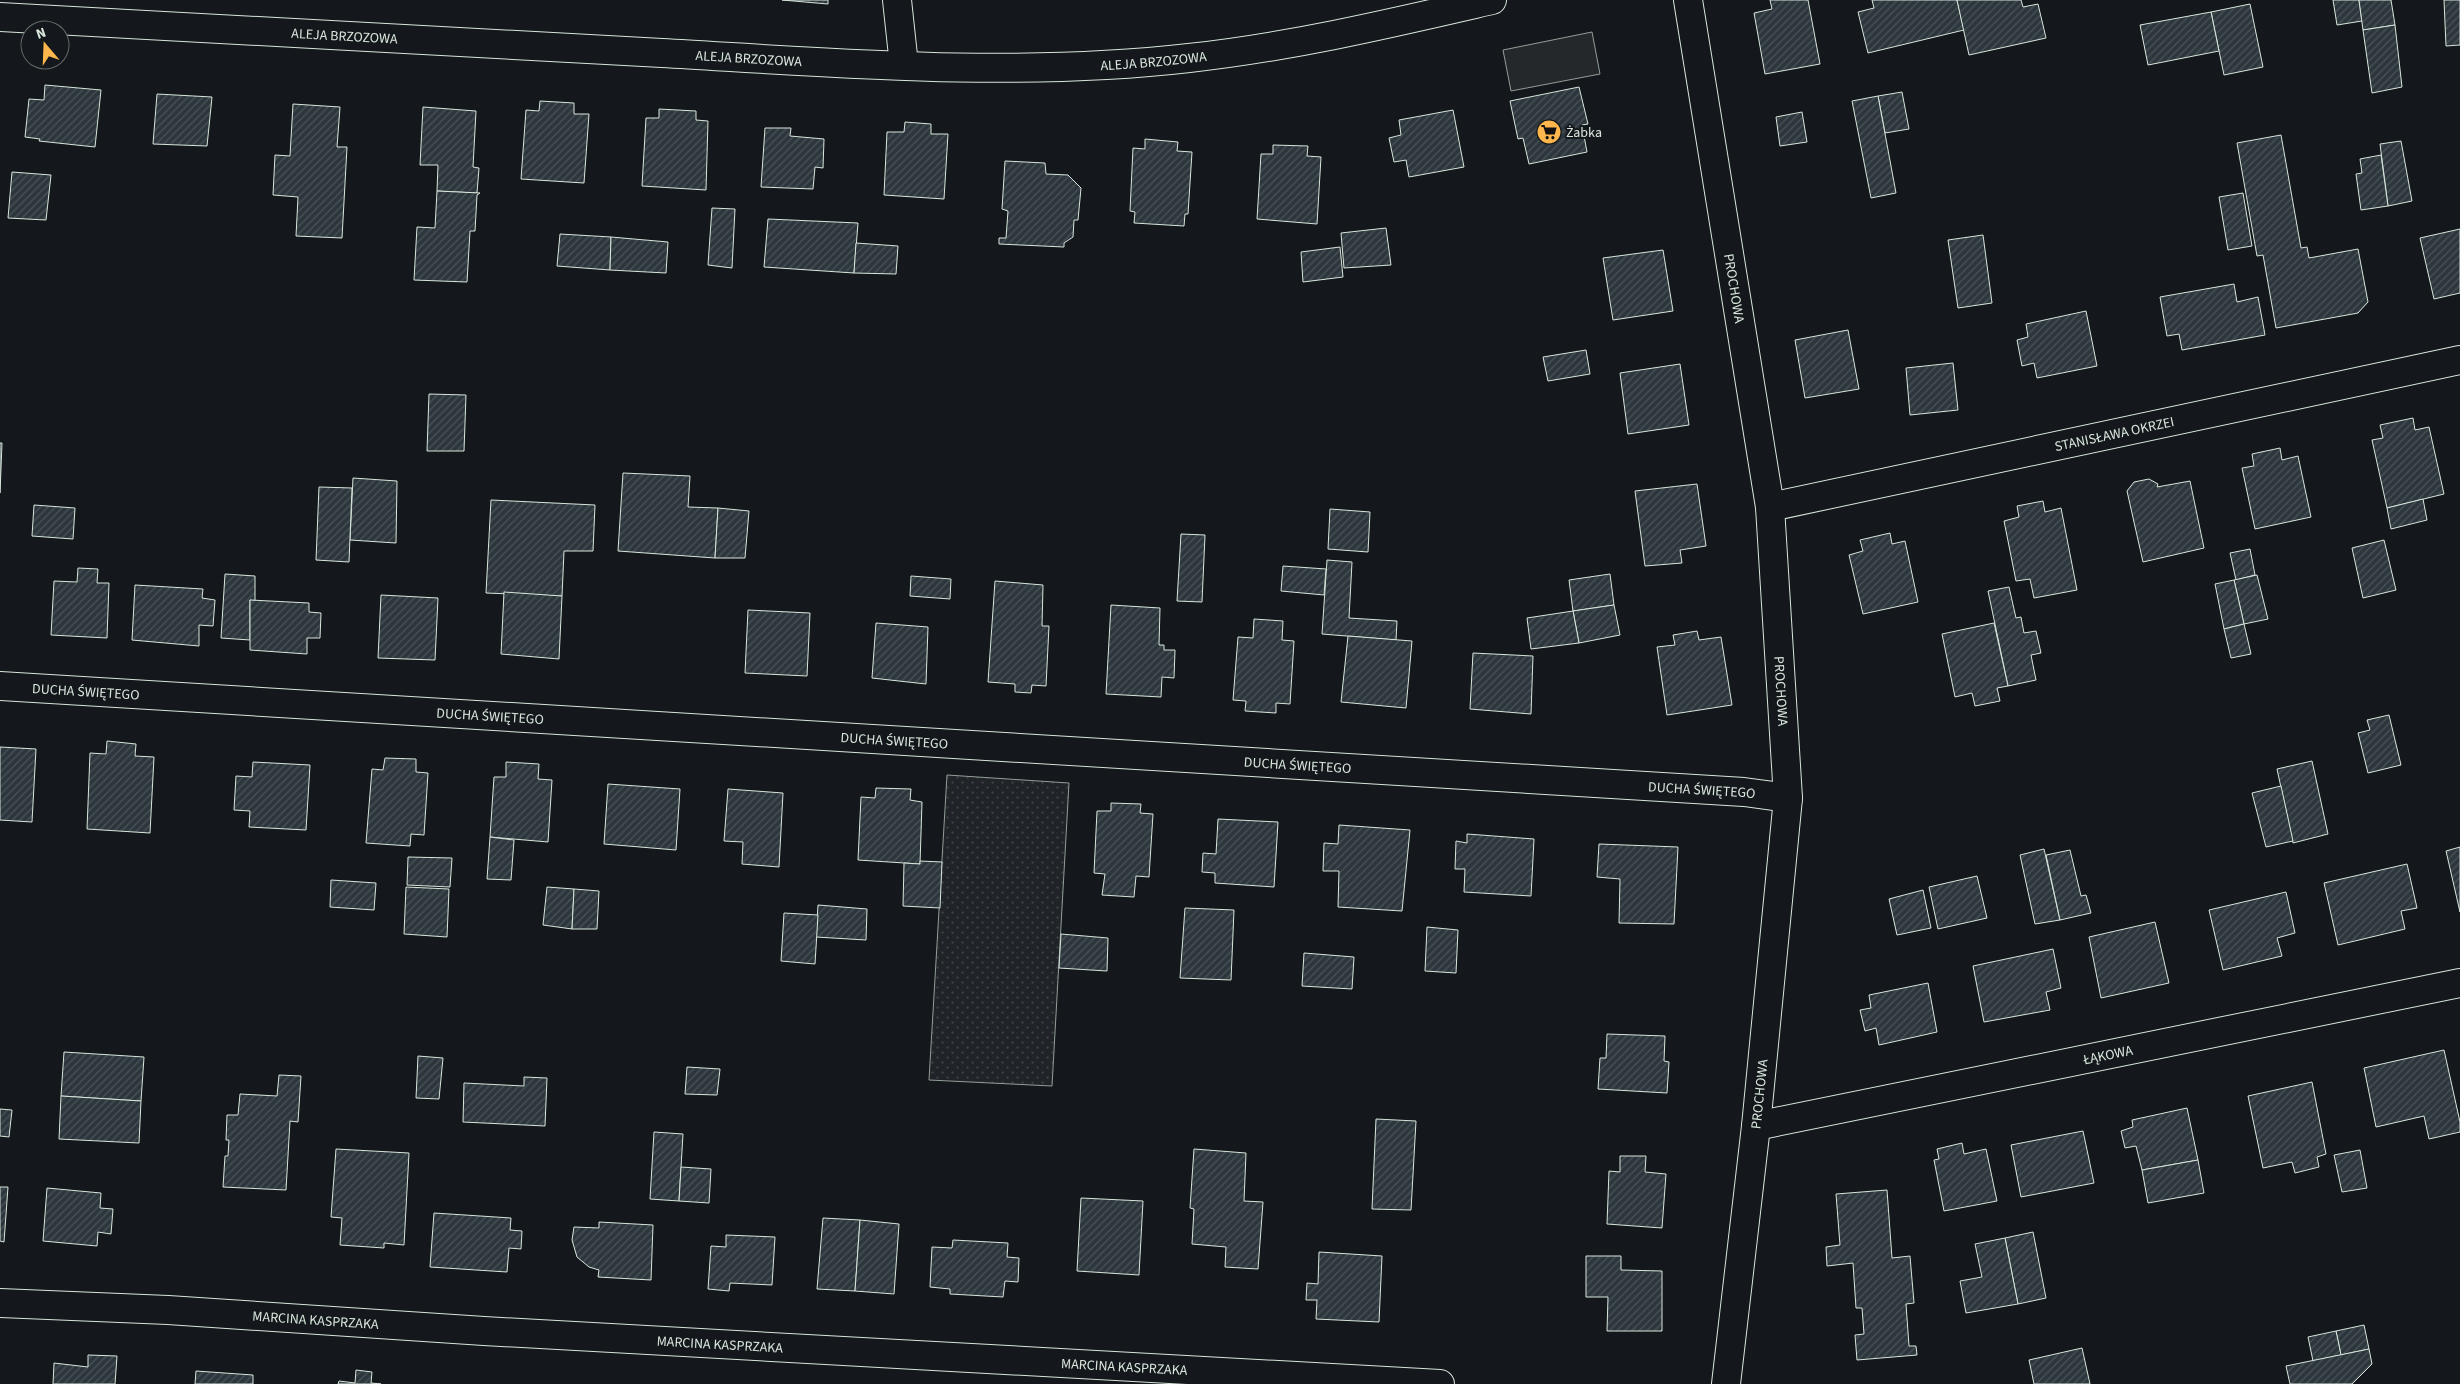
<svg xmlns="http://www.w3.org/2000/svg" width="2460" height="1384" font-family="'Source Sans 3',sans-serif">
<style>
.grass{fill:url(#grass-dots);stroke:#939e99}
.parking{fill:#24282b;stroke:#939e99}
.building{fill:url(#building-hatch);stroke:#d8e6dc}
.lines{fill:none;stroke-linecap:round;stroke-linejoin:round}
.minor-casing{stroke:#d8e6dc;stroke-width:30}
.tertiary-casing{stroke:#d8e6dc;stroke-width:30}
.minor{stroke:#14181c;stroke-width:28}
.tertiary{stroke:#14181c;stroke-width:28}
.labels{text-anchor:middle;stroke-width:4;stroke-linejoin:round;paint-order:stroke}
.street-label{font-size:14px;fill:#d8e6dc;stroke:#14181c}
.poi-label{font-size:14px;fill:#d8e6dc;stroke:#14181c;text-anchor:start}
</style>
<defs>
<pattern id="grass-dots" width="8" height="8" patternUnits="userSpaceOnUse" patternTransform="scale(1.25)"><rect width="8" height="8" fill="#202428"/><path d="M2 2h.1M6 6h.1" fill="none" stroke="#404447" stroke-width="1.8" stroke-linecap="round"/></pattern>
<pattern id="building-hatch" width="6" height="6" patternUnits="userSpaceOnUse" patternTransform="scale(1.25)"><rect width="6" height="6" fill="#2c363c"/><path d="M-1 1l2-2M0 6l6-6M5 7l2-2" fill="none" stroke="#4a5358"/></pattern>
</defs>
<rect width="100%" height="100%" fill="#14181c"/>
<polygon class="grass" points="947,775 1069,783 1052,1086 929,1080"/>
<polygon class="parking" points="1592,32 1600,74 1511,91 1503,50"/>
<g class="building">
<polygon points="782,0 828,0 828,4"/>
<polygon points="1770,0 1808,0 1820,64 1765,74 1754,13 1772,9"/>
<polygon points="1872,0 1957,0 1964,30 1868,53 1858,12 1874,8"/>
<polygon points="1957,0 2021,0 2023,7 2038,4 2046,38 1969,55"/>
<polygon points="2333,0 2359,0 2362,21 2337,25"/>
<polygon points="2359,0 2391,0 2395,25 2363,30"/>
<polygon points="2444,0 2460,0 2460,45 2446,46"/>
<polygon points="2250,4 2263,67 2224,75 2211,12"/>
<polygon points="2211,12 2219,51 2148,65 2140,25"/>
<polygon points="2395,25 2402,87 2372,93 2363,30"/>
<polygon points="45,85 101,90 95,147 39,141 40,139 25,137 29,99 44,100"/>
<polygon points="1579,87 1588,124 1582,125 1587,152 1529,164 1523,138 1518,139 1510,101"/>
<polygon points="1902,92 1909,129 1885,133 1878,96"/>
<polygon points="157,94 212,97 207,146 153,144"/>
<polygon points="1878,96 1896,193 1871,198 1852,101"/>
<polygon points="540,101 574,103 574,114 589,114 584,183 521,179 526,110 539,111"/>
<polygon points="293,104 340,107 337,147 347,147 342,238 296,236 298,197 273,195 275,155 290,156"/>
<polygon points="423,107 476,111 473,167 479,168 477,193 437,191 438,165 420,165"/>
<polygon points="659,109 696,111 696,120 708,121 706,190 642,186 646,118 659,118"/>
<polygon points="1453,110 1464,167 1409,177 1406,160 1394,162 1389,138 1401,135 1399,120"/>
<polygon points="1802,112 1807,142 1780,146 1776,117"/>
<polygon points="905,122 931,124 931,134 948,134 944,199 884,195 887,132 904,132"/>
<polygon points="765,128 791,128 790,136 824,139 823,168 815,167 813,189 761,187"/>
<polygon points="2281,135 2301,248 2307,247 2309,258 2358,249 2368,302 2358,313 2276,328 2263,255 2257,256 2237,143"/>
<polygon points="1145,139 1178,142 1177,151 1192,152 1188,214 1185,214 1184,226 1134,223 1135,212 1130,211 1133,148 1145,149"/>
<polygon points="2401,141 2412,201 2388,206 2380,144"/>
<polygon points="1273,145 1308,146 1307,156 1321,157 1317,224 1257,219 1261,154 1273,154"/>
<polygon points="2381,155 2388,206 2361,210 2356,174 2362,173 2360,159"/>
<polygon points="1005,161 1045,163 1046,174 1068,175 1081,188 1078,220 1074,220 1073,237 1064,243 1064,247 999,244 999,238 1006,238 1008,211 1002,209"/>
<polygon points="12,172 51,175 46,220 8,218"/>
<polygon points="437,191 480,193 477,195 475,231 470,231 467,282 414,280 417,227 435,228"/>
<polygon points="2243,193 2252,246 2228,250 2219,197"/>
<polygon points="712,208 735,209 732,268 708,265"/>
<polygon points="768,219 858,223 854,273 764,267"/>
<polygon points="1386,228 1391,265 1344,268 1341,233"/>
<polygon points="2460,229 2460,293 2434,299 2420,238"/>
<polygon points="560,234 611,237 610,270 557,266"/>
<polygon points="1983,235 1992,303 1958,308 1948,240"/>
<polygon points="611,237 668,242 666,273 610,270"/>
<polygon points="856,243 898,246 896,274 854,273"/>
<polygon points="1340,247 1343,277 1303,282 1301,252"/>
<polygon points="1663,250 1673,311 1613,320 1603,258"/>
<polygon points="2234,284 2237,302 2258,297 2265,335 2182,350 2179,334 2167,336 2160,297"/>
<polygon points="2086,311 2097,366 2037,378 2034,363 2022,366 2017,340 2028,337 2026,324"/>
<polygon points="1848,330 1859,389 1805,398 1795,340"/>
<polygon points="1586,350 1590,374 1548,381 1543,357"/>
<polygon points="1953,363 1958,410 1910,415 1906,368"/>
<polygon points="1680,364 1689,425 1628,434 1620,373"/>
<polygon points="429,394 466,395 464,451 427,451"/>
<polygon points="2413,418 2415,430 2429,427 2444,494 2387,508 2372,440 2383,438 2380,425"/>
<polygon points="0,443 2,443 0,493"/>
<polygon points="2280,448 2282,460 2298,456 2311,517 2255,529 2242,468 2254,466 2252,454"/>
<polygon points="623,473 690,476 688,507 718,508 715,558 618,551"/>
<polygon points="353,478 397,481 396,543 350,540"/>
<polygon points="2149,479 2158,484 2157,487 2190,481 2204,548 2143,562 2127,491 2134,482"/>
<polygon points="1697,484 1706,546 1680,550 1682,563 1645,566 1635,491"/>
<polygon points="319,487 352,488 349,562 316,560"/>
<polygon points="2423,499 2427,520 2391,529 2387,508"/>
<polygon points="491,500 595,505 593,551 564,551 562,596 486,593"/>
<polygon points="2043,501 2045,512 2061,508 2077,590 2034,598 2030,579 2016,581 2004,521 2019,517 2017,506"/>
<polygon points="34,505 75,508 73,539 32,536"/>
<polygon points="718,508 749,511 745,558 715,558"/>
<polygon points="1330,509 1370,512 1368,552 1328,549"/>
<polygon points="1890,533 1892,544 1905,541 1918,602 1863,614 1849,555 1863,551 1860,540"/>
<polygon points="1181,534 1205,535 1202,602 1177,601"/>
<polygon points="2384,540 2396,590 2363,598 2352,548"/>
<polygon points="2250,549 2255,575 2236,580 2230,553"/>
<polygon points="1327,560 1352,562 1349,618 1397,621 1396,640 1322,634"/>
<polygon points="1283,566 1326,569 1324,595 1281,591"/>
<polygon points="78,568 98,569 97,583 109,583 107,638 51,635 54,581 77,582"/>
<polygon points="225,574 255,576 255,601 250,600 250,640 221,638"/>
<polygon points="1610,574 1614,605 1573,611 1569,580"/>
<polygon points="2257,575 2268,619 2244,624 2234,580"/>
<polygon points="911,576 951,579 950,599 910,596"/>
<polygon points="2234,580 2244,624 2224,629 2215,584"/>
<polygon points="995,581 1043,585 1042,626 1049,626 1046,686 1032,685 1031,693 1015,692 1015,684 988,682"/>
<polygon points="135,585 203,589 202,598 215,600 213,626 199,625 199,646 132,640"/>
<polygon points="2009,587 2016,618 2021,617 2024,633 2036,631 2041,653 2031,655 2036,680 2008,686 1988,591"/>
<polygon points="504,592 562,596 559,659 501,654"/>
<polygon points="381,595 438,598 435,660 378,658"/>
<polygon points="250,600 309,603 309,612 321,613 320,638 307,638 307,654 250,650"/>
<polygon points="1111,605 1160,608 1159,645 1164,645 1164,650 1175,650 1174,678 1162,677 1161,697 1106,694"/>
<polygon points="1614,605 1620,635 1579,643 1573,611"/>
<polygon points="748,610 810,613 807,676 745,673"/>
<polygon points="1573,611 1579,643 1531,649 1527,618"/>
<polygon points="1254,619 1283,621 1282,640 1294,641 1290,704 1276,703 1276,713 1245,711 1246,701 1233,700 1238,637 1253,638"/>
<polygon points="876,623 928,627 926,684 872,678"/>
<polygon points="1994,623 2008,686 1997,688 2000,701 1975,706 1972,693 1955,697 1942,634"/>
<polygon points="2244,624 2251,654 2231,658 2224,629"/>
<polygon points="1697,631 1699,640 1721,637 1732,705 1667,715 1657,647 1675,645 1673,635"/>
<polygon points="1348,636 1412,641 1406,708 1341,702"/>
<polygon points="1473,653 1533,656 1531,714 1470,709"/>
<polygon points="2389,715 2401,765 2368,773 2358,733 2370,730 2367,720"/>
<polygon points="107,741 136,744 135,756 154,757 150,833 87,829 90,753 106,754"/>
<polygon points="0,747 36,749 32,822 0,820"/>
<polygon points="385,758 416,759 416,772 428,773 424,835 411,834 410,846 366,843 372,769 383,770"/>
<polygon points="2312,761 2328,834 2293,843 2277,769"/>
<polygon points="253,762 310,765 306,830 249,827 250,811 234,810 236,776 252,777"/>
<polygon points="506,762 539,764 538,779 552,780 548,842 490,837 494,777 506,777"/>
<polygon points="608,784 680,789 676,850 604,844"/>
<polygon points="2281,786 2293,841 2266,847 2252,793"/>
<polygon points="876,788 911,789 910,800 922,802 920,864 858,860 861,797 875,798"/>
<polygon points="728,789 783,793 779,867 742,864 743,842 724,841"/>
<polygon points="1111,803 1141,804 1140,813 1153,814 1149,877 1136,876 1134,897 1102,895 1105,874 1094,873 1097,811 1111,811"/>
<polygon points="1218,819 1278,822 1274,887 1215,883 1215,873 1202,872 1203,853 1216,854"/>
<polygon points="1339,825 1410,830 1402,911 1338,907 1339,871 1323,871 1324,843 1338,844"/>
<polygon points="1467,834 1534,839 1531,896 1464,892 1465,869 1455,869 1456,841 1467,843"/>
<polygon points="490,837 514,840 511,880 487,879"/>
<polygon points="1599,844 1678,847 1674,924 1619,923 1620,879 1597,877"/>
<polygon points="2460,847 2460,912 2446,851"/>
<polygon points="2044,849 2060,920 2035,924 2020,855"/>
<polygon points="2070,850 2081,896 2086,895 2091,913 2060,920 2046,855"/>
<polygon points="408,857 452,858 450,887 407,885"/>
<polygon points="920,861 942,862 940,908 903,906 904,863 920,864"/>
<polygon points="2407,864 2417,908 2401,911 2405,929 2338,945 2324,883"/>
<polygon points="1977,876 1987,918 1938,929 1929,887"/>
<polygon points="331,880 376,883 374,910 330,907"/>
<polygon points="406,887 449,889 447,937 404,934"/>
<polygon points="547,887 574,889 572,929 543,925"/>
<polygon points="574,889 599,891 597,929 572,929"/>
<polygon points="1923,890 1931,928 1897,935 1889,899"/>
<polygon points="2286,892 2295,933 2277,938 2282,956 2223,970 2209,910"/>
<polygon points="818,905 867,909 866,940 816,937"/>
<polygon points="1185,908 1234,910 1231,980 1180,978"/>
<polygon points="784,913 818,915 815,964 781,961"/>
<polygon points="2155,922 2169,983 2101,998 2089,937"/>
<polygon points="1427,927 1458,930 1456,973 1425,971"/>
<polygon points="1061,934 1108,938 1107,971 1059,968"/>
<polygon points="2053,949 2061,988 2046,992 2050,1010 1984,1022 1973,966"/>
<polygon points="1304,953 1354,957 1352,989 1302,986"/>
<polygon points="1928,983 1937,1032 1879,1045 1876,1028 1865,1031 1860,1010 1871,1008 1869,995"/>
<polygon points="1607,1034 1665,1036 1664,1061 1669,1062 1667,1093 1598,1089 1600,1058 1606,1058"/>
<polygon points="2444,1050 2460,1122 2460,1132 2429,1139 2424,1116 2376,1127 2364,1068"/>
<polygon points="64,1052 144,1057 141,1101 61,1096"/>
<polygon points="418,1056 443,1058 439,1099 416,1098"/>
<polygon points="687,1067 720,1069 717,1095 685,1094"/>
<polygon points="279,1075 301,1076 298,1122 290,1121 286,1190 223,1187 225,1156 228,1156 229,1140 226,1140 227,1115 238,1115 240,1094 277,1096"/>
<polygon points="524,1077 547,1078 545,1126 463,1122 464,1083 524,1086"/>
<polygon points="2312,1082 2326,1154 2317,1157 2319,1167 2295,1173 2292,1162 2263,1168 2248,1096"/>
<polygon points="61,1096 141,1101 139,1143 59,1139"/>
<polygon points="2187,1108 2198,1160 2142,1170 2136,1146 2125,1148 2121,1131 2133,1127 2132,1120"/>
<polygon points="0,1109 12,1110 9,1137 0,1136"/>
<polygon points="1376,1119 1416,1121 1411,1210 1372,1209"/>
<polygon points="2083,1131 2094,1183 2021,1197 2011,1145"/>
<polygon points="654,1132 683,1134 679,1201 650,1199"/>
<polygon points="1962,1143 1964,1154 1986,1149 1997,1201 1944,1211 1934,1160 1939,1159 1937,1149"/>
<polygon points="336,1149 409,1153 404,1245 384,1243 384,1248 340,1245 342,1218 331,1217"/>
<polygon points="1194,1149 1246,1153 1244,1201 1263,1202 1258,1269 1225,1267 1226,1247 1192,1244 1194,1209 1190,1208"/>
<polygon points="2360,1150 2367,1188 2342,1192 2334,1155"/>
<polygon points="1620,1156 1646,1156 1645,1172 1666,1174 1662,1228 1607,1224 1609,1171 1620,1172"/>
<polygon points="2198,1160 2204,1193 2148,1203 2142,1170"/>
<polygon points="681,1167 711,1169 709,1203 679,1201"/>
<polygon points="0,1187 8,1187 4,1242 0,1241"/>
<polygon points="47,1188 101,1193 100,1208 113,1209 111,1234 98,1232 97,1246 43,1241"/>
<polygon points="1887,1190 1892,1258 1910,1256 1914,1303 1906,1304 1909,1346 1916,1346 1917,1355 1857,1360 1855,1335 1864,1334 1862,1308 1856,1308 1853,1263 1827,1266 1826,1247 1840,1245 1836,1194"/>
<polygon points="1081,1198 1143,1201 1139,1275 1077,1271"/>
<polygon points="434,1213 511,1218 510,1230 522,1231 521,1249 509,1248 507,1272 430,1267"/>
<polygon points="823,1218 860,1220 855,1291 817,1289"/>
<polygon points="860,1220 899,1224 894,1294 855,1291"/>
<polygon points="599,1222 653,1225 651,1280 598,1277 599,1270 589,1267 577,1257 572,1240 574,1227 599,1228"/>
<polygon points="2033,1232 2046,1298 2018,1304 2005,1238"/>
<polygon points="726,1235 775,1237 772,1285 730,1283 729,1291 708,1289 711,1246 726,1247"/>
<polygon points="2005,1238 2018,1304 1966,1313 1960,1281 1982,1277 1975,1244"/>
<polygon points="953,1240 1008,1243 1007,1257 1019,1258 1018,1282 1005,1281 1003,1297 950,1294 950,1289 930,1287 932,1247 952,1248"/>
<polygon points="1319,1252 1382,1256 1379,1322 1316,1319 1317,1300 1306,1300 1307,1283 1318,1284"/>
<polygon points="1586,1256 1621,1256 1621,1270 1662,1271 1662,1331 1607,1331 1608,1297 1586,1297"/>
<polygon points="2364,1325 2369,1349 2341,1355 2336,1331"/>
<polygon points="2336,1331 2341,1355 2313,1361 2308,1337"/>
<polygon points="2082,1348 2090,1384 2034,1384 2029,1360"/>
<polygon points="2369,1349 2372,1364 2352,1384 2290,1384 2286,1366"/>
<polygon points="88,1355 117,1356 115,1384 53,1384 54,1363 88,1367"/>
<polygon points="356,1370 372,1372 371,1383 381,1384 338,1384 339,1381 355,1383"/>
<polygon points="196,1371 253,1375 253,1384 195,1384"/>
</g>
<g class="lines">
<defs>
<g id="minor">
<polyline points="897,0 904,65"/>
<path id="s1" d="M1688,0L1770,507L1788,798L1756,1126L1726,1384"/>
<path id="s2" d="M1770,507L2460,360"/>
<path id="s3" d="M0,686L1744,792L1788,798"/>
<path id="s4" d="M1756,1126L2460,983"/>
<path id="s5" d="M0,1303L168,1310L484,1331L1440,1384"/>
</g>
<g id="tertiary">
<path id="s6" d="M0,17C221,29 441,41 662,53C837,63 1014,78 1189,58C1291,47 1392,23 1492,0"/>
</g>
</defs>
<use href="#minor" class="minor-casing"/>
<use href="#tertiary" class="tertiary-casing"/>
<use href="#minor" class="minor"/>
<use href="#tertiary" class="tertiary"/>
</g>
<defs>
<symbol id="supermarket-disc" viewBox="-11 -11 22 22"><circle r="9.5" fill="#ffb74d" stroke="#14181c"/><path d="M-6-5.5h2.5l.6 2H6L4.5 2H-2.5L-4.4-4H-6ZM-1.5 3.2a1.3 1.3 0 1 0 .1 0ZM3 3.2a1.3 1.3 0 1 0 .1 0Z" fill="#111"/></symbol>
</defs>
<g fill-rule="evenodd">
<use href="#supermarket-disc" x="1535" y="118" width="28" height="28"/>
</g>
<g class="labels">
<g class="street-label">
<text dy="5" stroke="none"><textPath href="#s6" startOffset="345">ALEJA BRZOZOWA</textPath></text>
<text dy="5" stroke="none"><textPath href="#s6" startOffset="750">ALEJA BRZOZOWA</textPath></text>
<text dy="5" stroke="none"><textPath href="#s6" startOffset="1155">ALEJA BRZOZOWA</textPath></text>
<text dy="5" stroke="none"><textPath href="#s1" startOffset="292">PROCHOWA</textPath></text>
<text dy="5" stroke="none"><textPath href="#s2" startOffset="352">STANISŁAWA OKRZEI</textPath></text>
<text dy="5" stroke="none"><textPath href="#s1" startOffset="698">PROCHOWA</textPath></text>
<text dy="5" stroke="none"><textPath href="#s3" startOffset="86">DUCHA ŚWIĘTEGO</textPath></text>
<text dy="5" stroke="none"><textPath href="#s3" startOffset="491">DUCHA ŚWIĘTEGO</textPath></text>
<text dy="5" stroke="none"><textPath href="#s3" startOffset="896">DUCHA ŚWIĘTEGO</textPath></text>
<text dy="5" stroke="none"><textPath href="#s3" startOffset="1300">DUCHA ŚWIĘTEGO</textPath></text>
<text dy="5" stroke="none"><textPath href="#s3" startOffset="1705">DUCHA ŚWIĘTEGO</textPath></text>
<text dy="5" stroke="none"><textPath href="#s4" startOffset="359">ŁĄKOWA</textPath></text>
<text transform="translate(1759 1094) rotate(-84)" y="5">PROCHOWA</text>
<text dy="5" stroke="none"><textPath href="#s5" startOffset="316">MARCINA KASPRZAKA</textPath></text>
<text dy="5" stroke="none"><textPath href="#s5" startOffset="721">MARCINA KASPRZAKA</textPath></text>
<text dy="5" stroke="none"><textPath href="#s5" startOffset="1126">MARCINA KASPRZAKA</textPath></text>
</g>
<g class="poi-label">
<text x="1566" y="137">Żabka</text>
</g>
</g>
<g transform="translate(45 45) rotate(341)"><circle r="24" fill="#14181c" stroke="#626a69"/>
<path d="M0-4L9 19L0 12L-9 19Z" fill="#ffb74d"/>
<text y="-8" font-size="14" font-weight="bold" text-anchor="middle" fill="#d8e6dc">N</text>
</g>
</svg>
